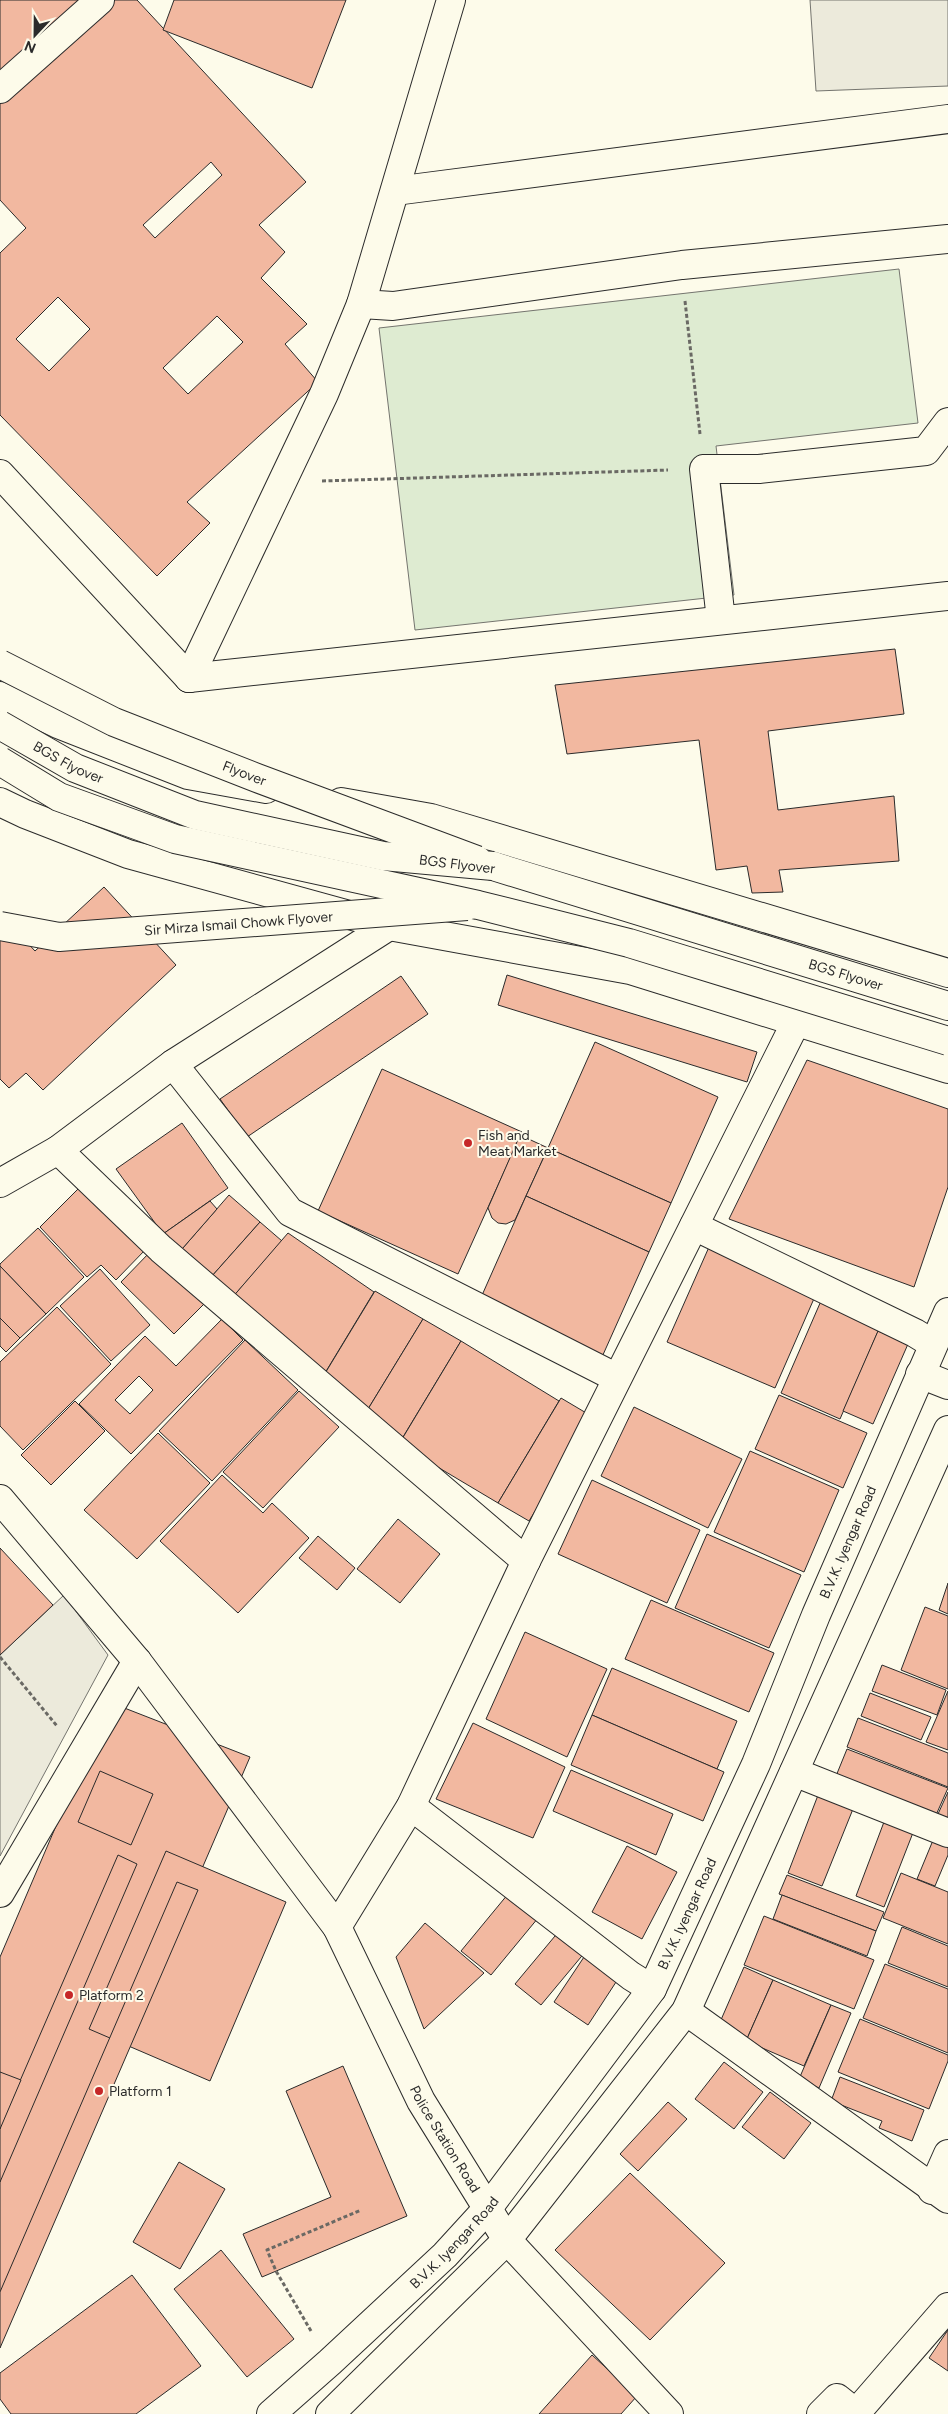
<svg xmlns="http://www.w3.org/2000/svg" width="948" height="2414" font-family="Figtree,sans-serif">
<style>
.green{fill:#deebd1;stroke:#74746e}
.parking{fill:#eceadb;stroke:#74746e}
.building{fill:#f2b8a0;stroke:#2b2b2b;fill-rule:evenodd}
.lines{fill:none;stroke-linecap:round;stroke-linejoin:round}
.minor-casing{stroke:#2b2b2b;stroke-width:30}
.major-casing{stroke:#2b2b2b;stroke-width:30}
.highway-casing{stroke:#2b2b2b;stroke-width:30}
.path{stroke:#6a6964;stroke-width:3;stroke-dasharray:4 2.5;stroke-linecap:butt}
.minor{stroke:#fdfbea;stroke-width:28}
.major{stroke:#fdfbea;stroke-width:28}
.highway{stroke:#fdfbea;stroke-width:28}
.major-bridge-casing{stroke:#2b2b2b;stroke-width:30;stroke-linecap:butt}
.highway-bridge-casing{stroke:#2b2b2b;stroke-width:30;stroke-linecap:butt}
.major-bridge{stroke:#fdfbea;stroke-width:28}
.highway-bridge{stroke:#fdfbea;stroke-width:28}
.poi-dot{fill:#c62828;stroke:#fdfbea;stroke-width:2}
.labels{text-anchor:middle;stroke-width:4;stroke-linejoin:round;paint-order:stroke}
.street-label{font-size:14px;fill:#2b2b2b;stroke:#fdfbea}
.poi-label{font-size:14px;fill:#2b2b2b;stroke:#fdfbea;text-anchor:start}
</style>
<rect width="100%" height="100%" fill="#fdfbea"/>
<polygon class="green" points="899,269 918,423 716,446 734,595 415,630 379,328"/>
<g class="parking">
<polygon points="810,0 948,0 948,86 816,91"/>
<polygon points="64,1595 108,1655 0,1856 0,1655"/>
</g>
<g class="building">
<polygon points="0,0 97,0 0,87"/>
<path d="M108,0H137L306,182L259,225L285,252L261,278L307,324L285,344L318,382L187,502L210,523L157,576L0,415V253L26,228L0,200V102ZM211,162L222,175L155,238L143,225ZM58,297L90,329L49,371L16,339ZM217,316L243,342L188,394L163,368Z"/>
<polygon points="174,0 346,0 312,88 163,30"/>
<polygon points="895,649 904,714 768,731 778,810 894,796 899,861 779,870 783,892 752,893 747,866 716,870 699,740 567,754 555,685"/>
<polygon points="104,887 176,965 43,1090 26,1073 9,1088 0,1079 0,913 35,951"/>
<polygon points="507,975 757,1052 747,1082 498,1005"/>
<polygon points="401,976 428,1014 247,1137 220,1099"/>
<polygon points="595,1042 718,1097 671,1203 548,1148"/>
<polygon points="807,1060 948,1109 948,1187 914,1287 729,1219"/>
<polygon points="382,1069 522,1132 458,1274 318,1211"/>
<polygon points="182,1123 228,1188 163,1234 116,1169"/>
<polygon points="520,1135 548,1148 515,1220 506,1224 498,1223 492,1218 488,1208"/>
<polygon points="548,1148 671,1203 649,1252 526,1196"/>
<polygon points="82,1185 146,1249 116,1280 101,1265 87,1277 40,1227"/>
<polygon points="229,1195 260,1222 212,1276 182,1249"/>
<polygon points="526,1196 649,1252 602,1357 479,1302"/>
<polygon points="210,1201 217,1209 182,1249 163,1234"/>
<polygon points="260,1222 282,1241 231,1299 212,1276"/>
<polygon points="38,1228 84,1277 46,1314 0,1266 0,1264"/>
<polygon points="288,1233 374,1292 325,1373 231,1299"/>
<polygon points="709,1247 816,1294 775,1388 667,1342"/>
<polygon points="151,1251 205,1303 174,1334 121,1282"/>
<polygon points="0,1266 46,1314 20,1338 0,1318"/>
<polygon points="100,1269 150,1325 111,1361 60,1306"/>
<polygon points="375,1291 423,1319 368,1409 321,1380"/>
<polygon points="824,1294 883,1320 840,1419 781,1393"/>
<polygon points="57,1307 111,1364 23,1450 0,1426 0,1362"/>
<polygon points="0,1318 20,1338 6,1352 0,1346"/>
<path d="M222,1319L243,1340L131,1454L79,1404L145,1336L176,1366ZM139,1376L153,1390L130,1414L115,1400Z"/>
<polygon points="423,1319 461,1341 403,1437 365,1414"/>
<polygon points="878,1331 908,1344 873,1424 843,1411"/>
<polygon points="245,1340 298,1390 212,1481 159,1431"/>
<polygon points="461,1341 559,1401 498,1503 399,1444"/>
<polygon points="299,1391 339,1427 263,1508 223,1472"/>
<polygon points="779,1395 867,1433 843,1488 755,1449"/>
<polygon points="561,1398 593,1417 529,1521 498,1503"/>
<polygon points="75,1401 105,1431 51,1485 21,1455"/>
<polygon points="634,1407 742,1459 708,1528 601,1476"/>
<polygon points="158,1433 210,1483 137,1559 84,1510"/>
<polygon points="750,1451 839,1490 804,1572 714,1532"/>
<polygon points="222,1475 263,1513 272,1503 309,1538 238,1613 160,1541"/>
<polygon points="592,1480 700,1530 667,1603 558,1554"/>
<polygon points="398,1519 440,1554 400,1603 357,1569"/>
<polygon points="707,1534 801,1575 769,1648 675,1608"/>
<polygon points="318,1536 355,1568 337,1590 299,1558"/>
<polygon points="0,1548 53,1605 0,1655"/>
<polygon points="948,1583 948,1614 939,1610"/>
<polygon points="651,1600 774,1653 749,1712 625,1659"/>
<polygon points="925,1607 948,1616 948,1689 901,1670"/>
<polygon points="525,1632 607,1669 567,1757 486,1719"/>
<polygon points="882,1665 946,1690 937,1715 872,1691"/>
<polygon points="612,1668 737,1721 717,1769 592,1715"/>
<polygon points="948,1691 948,1750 926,1742"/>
<polygon points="870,1693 931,1717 921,1740 861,1716"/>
<polygon points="109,1702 250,1757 0,2338 0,1957"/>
<polygon points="592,1715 724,1772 703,1821 571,1765"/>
<polygon points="858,1718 948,1753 948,1787 847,1747"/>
<polygon points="473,1723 565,1767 533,1838 436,1799"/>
<polygon points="847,1749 948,1788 936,1815 836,1776"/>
<polygon points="571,1770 673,1814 656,1855 553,1811"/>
<polygon points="100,1771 153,1794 131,1845 78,1822"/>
<polygon points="820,1790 855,1804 822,1886 788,1873"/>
<polygon points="948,1792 948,1818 938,1814"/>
<polygon points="887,1814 916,1825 884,1907 856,1896"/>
<polygon points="936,1833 948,1838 948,1855 935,1886 917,1879"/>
<polygon points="627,1846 677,1872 642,1939 592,1912"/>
<polygon points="166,1851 286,1902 210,2081 89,2029"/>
<polygon points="118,1855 137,1864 0,2182 0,2127"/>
<polygon points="901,1873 948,1892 948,1944 883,1918"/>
<polygon points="787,1875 884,1912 876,1931 779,1894"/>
<polygon points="177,1882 198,1890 0,2348 0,2292"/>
<polygon points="513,1888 543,1912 491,1975 461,1951"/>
<polygon points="782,1895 876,1931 867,1956 773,1919"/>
<polygon points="764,1916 874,1960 854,2009 744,1965"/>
<polygon points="425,1923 484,1973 424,2029 396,1957"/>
<polygon points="902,1927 948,1946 948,1987 888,1963"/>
<polygon points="560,1930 586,1951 541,2005 515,1984"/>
<polygon points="584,1957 618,1979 588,2025 554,2002"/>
<polygon points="885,1964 948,1989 948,2053 863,2018"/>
<polygon points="744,1967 773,1980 746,2041 717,2029"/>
<polygon points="773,1980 831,2005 804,2066 746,2041"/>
<polygon points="831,2005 851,2013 819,2088 799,2079"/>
<polygon points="860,2019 948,2055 948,2061 929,2109 838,2072"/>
<polygon points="724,2062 763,2092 734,2129 695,2099"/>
<polygon points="343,2066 407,2216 262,2277 243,2234 331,2197 286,2091"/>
<polygon points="0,2072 21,2080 0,2129"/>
<polygon points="840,2077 924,2110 912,2141 879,2128 882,2121 831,2101"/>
<polygon points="770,2092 811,2123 784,2159 742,2127"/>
<polygon points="668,2102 687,2119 638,2171 620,2154"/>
<polygon points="179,2162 225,2189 180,2269 133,2242"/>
<polygon points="630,2173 725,2263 650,2340 555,2250"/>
<polygon points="221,2250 294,2339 247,2377 174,2289"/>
<polygon points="132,2275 201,2366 136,2414 11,2414 0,2399 0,2373"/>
<polygon points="948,2330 948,2371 929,2358"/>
<polygon points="592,2355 637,2396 621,2414 539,2414"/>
</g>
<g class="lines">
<defs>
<g id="minor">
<polyline points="0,89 100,0"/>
<polyline points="395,191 948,119"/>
<polyline points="361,304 393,306 682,265 948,239"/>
<polyline points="0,474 189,678"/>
<polyline points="721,620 704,469 759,469 926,451 948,422"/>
<polyline points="189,678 948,596"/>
<polyline points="189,678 324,394 361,304 451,0"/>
<polyline points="173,1064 290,1212 617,1378"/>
<polyline points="58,1150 161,1249 526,1561"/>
<polyline points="0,1183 58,1150 173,1064 389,926"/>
<polyline points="694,1226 915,1333 933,1344"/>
<polyline points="920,1374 948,1385"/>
<polyline points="0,1499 137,1661 337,1927 411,1806 526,1561 797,1020"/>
<polyline points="794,1772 948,1833"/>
<polyline points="411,1806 631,1976 652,1989"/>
<polyline points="0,1893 137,1661"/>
<path id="s1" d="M337,1927L421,2101L507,2240L669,2414"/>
<polyline points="686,2011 948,2199"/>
<polyline points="932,2190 948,2154"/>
<polyline points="856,2413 948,2307"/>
<path id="s2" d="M271,2414L330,2362L445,2255L488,2208L652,1989L756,1764L816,1615L948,1312"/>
<polyline points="330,2414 507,2240 686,2011 948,1430"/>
<polyline points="821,2414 837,2398 857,2414"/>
</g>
<g id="major">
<polyline points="0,696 58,724 188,775 266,789"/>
<polyline points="0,802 25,814 128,854 389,926 630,970 948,1069"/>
<polyline points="341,802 431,818 948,973"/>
</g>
<g id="highway">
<path id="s3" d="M493,866L948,1006"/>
</g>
</defs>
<use href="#minor" class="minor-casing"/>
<use href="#major" class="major-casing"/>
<use href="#highway" class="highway-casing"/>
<g class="path">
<polyline points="685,301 700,434"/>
<polyline points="322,481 668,470"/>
<polyline points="0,1657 57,1726"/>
<polyline points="311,2331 276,2271 267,2250 361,2210"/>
</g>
<use href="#minor" class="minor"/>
<use href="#major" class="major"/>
<use href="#highway" class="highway"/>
<defs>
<g id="major-bridge">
<path id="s4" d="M0,664L114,722L257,778L477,860"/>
<path id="s5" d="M0,926L59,937L467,906"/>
</g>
<g id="highway-bridge">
<path id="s6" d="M0,725L75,768L195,815L383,856L493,866"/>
<polyline points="0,761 59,797 175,839 478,905 629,943 948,1041"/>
</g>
</defs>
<use href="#major-bridge" class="major-bridge-casing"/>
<use href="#highway-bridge" class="highway-bridge-casing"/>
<use href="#major-bridge" class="major-bridge"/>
<use href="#highway-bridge" class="highway-bridge"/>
</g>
<g class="poi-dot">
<circle cx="468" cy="1143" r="5"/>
<circle cx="69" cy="1995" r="5"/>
<circle cx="99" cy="2091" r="5"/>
</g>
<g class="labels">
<g class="street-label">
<text dy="5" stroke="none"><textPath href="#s6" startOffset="78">BGS Flyover</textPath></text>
<text dy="5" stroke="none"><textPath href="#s4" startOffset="268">Flyover</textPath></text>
<text transform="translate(457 864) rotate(7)" y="5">BGS Flyover</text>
<text dy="5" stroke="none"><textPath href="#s5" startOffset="240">Sir Mirza Ismail Chowk Flyover</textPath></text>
<text dy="5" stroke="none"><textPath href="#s3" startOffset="369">BGS Flyover</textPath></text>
<text dy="5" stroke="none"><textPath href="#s2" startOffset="1061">B.V.K. Iyengar Road</textPath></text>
<text dy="5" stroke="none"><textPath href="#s2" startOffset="656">B.V.K. Iyengar Road</textPath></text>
<text dy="5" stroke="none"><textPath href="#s1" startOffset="238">Police Station Road</textPath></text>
<text dy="5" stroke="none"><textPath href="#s2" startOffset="251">B.V.K. Iyengar Road</textPath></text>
</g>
<g class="poi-label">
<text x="478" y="1140">Fish and<tspan x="478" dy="16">Meat Market</tspan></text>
<text x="79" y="2000">Platform 2</text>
<text x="109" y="2096">Platform 1</text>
</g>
</g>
<g transform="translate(35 35) rotate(202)" stroke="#fdfbea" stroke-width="4" paint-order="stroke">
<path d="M0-4L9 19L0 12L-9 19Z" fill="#2b2b2b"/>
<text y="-8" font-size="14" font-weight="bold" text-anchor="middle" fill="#2b2b2b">N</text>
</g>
</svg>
